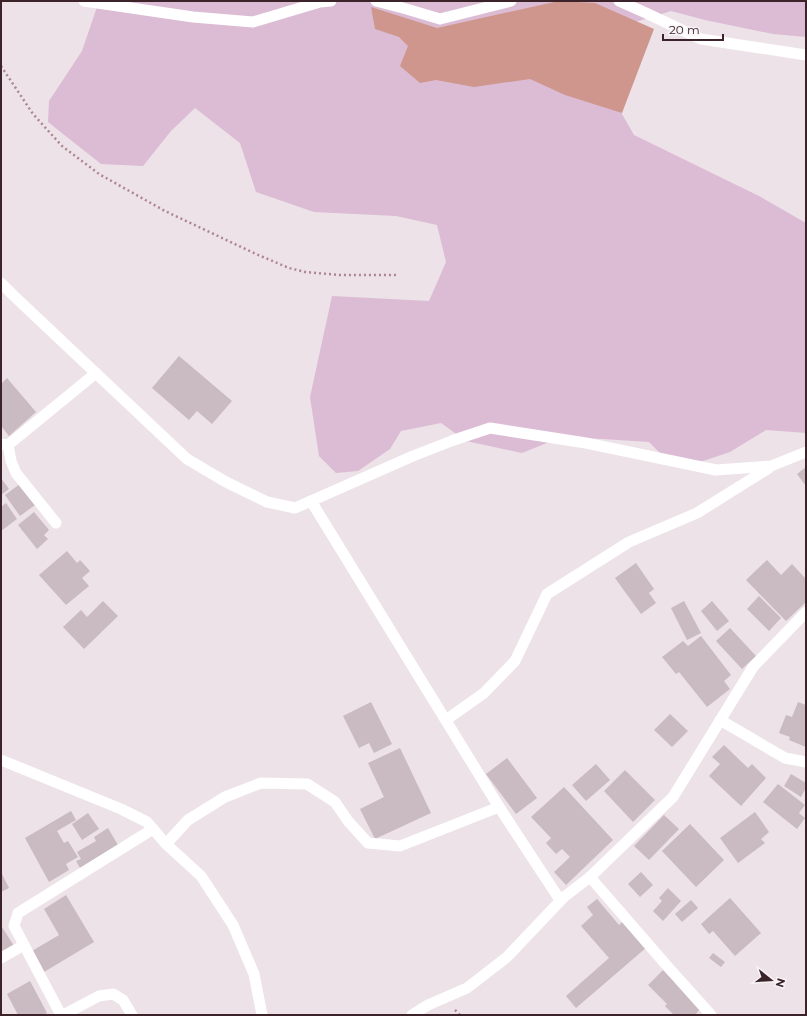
<svg xmlns="http://www.w3.org/2000/svg" width="807" height="1016" font-family="Montserrat,sans-serif">
<style>
.green{fill:#dcbcd4}
.water{fill:#ce968d}
.building{fill:#c9bbc1}
.lines{fill:none;stroke-linecap:round;stroke-linejoin:round}
.path{stroke:#ae8592;stroke-width:2.5;stroke-dasharray:2 3;stroke-linecap:butt}
.minor{stroke:#fff;stroke-width:11}
</style>
<rect width="100%" height="100%" fill="#ece2e7"/>
<polygon class="green" points="99,1 806,1 806,37 773,34 705,20 671,11 626,25 532,69 614,100 634,135 759,196 806,223 806,433 766,430 730,452 694,464 665,458 649,442 603,439 562,437 522,453 466,441 441,423 401,431 390,449 358,471 336,473 319,456 310,397 332,296 429,301 446,262 437,225 396,216 314,212 256,192 240,143 195,108 171,131 143,166 101,164 48,122 49,101 82,51"/>
<polygon class="water" points="559,1 595,3 654,29 622,113 565,95 530,79 474,87 436,80 420,83 400,66 408,46 399,37 375,29 371,7 437,28"/>
<g class="building">
<polygon points="179,356 232,401 212,424 197,411 189,420 152,388"/>
<polygon points="7,378 36,412 9,436 1,426 1,384"/>
<polygon points="806,467 806,486 797,474"/>
<polygon points="1,478 9,489 1,495"/>
<polygon points="20,484 35,505 20,516 5,495"/>
<polygon points="6,503 17,519 1,531 1,507"/>
<polygon points="34,512 49,530 44,535 48,539 37,549 18,525"/>
<polygon points="67,551 77,563 80,560 90,571 82,578 89,586 66,605 39,575"/>
<polygon points="767,560 781,575 792,564 806,579 806,602 786,621 746,580"/>
<polygon points="636,563 654,589 649,593 656,603 641,614 615,578"/>
<polygon points="759,596 781,618 769,631 747,609"/>
<polygon points="103,601 118,616 84,649 63,627 81,610 87,617"/>
<polygon points="684,601 701,633 687,640 671,608"/>
<polygon points="712,601 729,621 717,631 701,611"/>
<polygon points="730,628 756,656 742,669 716,641"/>
<polygon points="701,636 731,675 724,681 730,689 707,707 679,672 676,674 662,657 683,641 688,646"/>
<polygon points="371,702 392,744 374,753 369,743 359,748 343,716"/>
<polygon points="798,702 806,705 806,747 789,740 790,737 779,733 786,715 792,717"/>
<polygon points="670,714 688,731 672,747 654,730"/>
<polygon points="724,745 748,768 752,764 766,778 741,806 709,776 720,764 712,757"/>
<polygon points="400,748 431,813 375,839 360,809 384,797 368,763"/>
<polygon points="507,758 537,798 516,814 486,774"/>
<polygon points="596,764 610,780 586,801 572,785"/>
<polygon points="625,770 655,800 633,822 604,791"/>
<polygon points="791,774 806,783 806,788 801,797 784,786"/>
<polygon points="778,784 805,805 799,813 805,818 797,829 763,802"/>
<polygon points="564,787 613,840 566,885 554,872 570,857 562,849 556,854 546,843 551,838 531,817"/>
<polygon points="71,811 76,820 57,831 64,843 68,841 78,857 66,864 69,870 49,882 25,838"/>
<polygon points="755,812 769,832 761,839 765,843 738,863 720,838"/>
<polygon points="88,813 99,829 82,840 72,824"/>
<polygon points="664,815 679,829 649,860 634,846"/>
<polygon points="690,824 724,860 696,887 662,851"/>
<polygon points="108,828 118,845 80,868 76,861 81,859 77,852 96,841 94,837"/>
<polygon points="1,872 9,888 1,892"/>
<polygon points="641,872 653,885 640,897 628,884"/>
<polygon points="668,888 681,901 663,921 653,911 662,901 659,898"/>
<polygon points="66,895 94,942 44,972 32,951 59,935 44,909"/>
<polygon points="730,898 761,933 735,956 713,931 709,934 701,924"/>
<polygon points="597,899 619,925 624,920 647,947 576,1008 566,996 609,958 581,926 593,915 587,907"/>
<polygon points="691,900 698,908 682,922 675,914"/>
<polygon points="1,927 2,927 14,946 1,953"/>
<polygon points="713,953 725,962 721,967 709,958"/>
<polygon points="663,970 701,1008 695,1015 674,1015 665,1006 667,1004 648,985"/>
<polygon points="30,981 47,1013 44,1015 18,1015 7,994"/>
</g>
<g class="lines">
<g class="path">
<polyline points="1,66 33,114 62,146 99,174 165,211 256,254 289,268 305,272 340,275 397,275"/>
<polyline points="455,1010 460,1015"/>
</g>
<g class="minor">
<polyline points="84,1 193,17 253,22 320,2 331,1"/>
<polyline points="376,1 403,8 440,19 511,1"/>
<polyline points="619,1 646,13 701,39 806,55"/>
<polyline points="1,283 14,296 187,459 226,482 267,502 295,508 413,456 454,440 490,428 586,443 716,470 771,466 806,452"/>
<polyline points="1,444 8,445 96,373"/>
<polyline points="8,445 11,461 16,473 56,523"/>
<polyline points="311,501 499,807"/>
<polyline points="446,720 484,693 515,661 547,594 629,542 697,513 769,468"/>
<polyline points="720,720 785,758 806,762"/>
<polyline points="1,760 121,809 147,822 166,844 201,876 233,925 254,974 262,1015"/>
<polyline points="166,844 188,820 225,797 261,783 307,784 335,802 348,821 368,843 400,846 499,807 560,900 590,877 673,797 753,667 806,612"/>
<polyline points="590,877 668,967 711,1015"/>
<polyline points="1,958 24,945"/>
<polyline points="61,1015 14,926 18,913 153,829"/>
<polyline points="63,1015 99,996 113,994 123,1000 132,1015"/>
<polyline points="412,1015 428,1005 467,988 507,957 563,898"/>
</g>
</g>
<rect width="807" height="1016" fill="none" stroke="#3c232a" stroke-width="4"/>
<g transform="translate(771 980) rotate(107)" stroke="#f8f3f6" stroke-width="3" paint-order="stroke">
<path d="M0-3L7 15L0 10L-7 15Z" fill="#3c232a"/>
<text y="-6" font-size="11" font-weight="bold" text-anchor="middle" fill="#3c232a">N</text>
</g>
<path d="M663 34v6h60v-6" fill="none" stroke="#3c232a" stroke-width="2"/>
<text x="669" y="34" font-size="12" fill="#3c232a" stroke="#f8f3f6" stroke-width="3" paint-order="stroke">20 m</text>
</svg>
